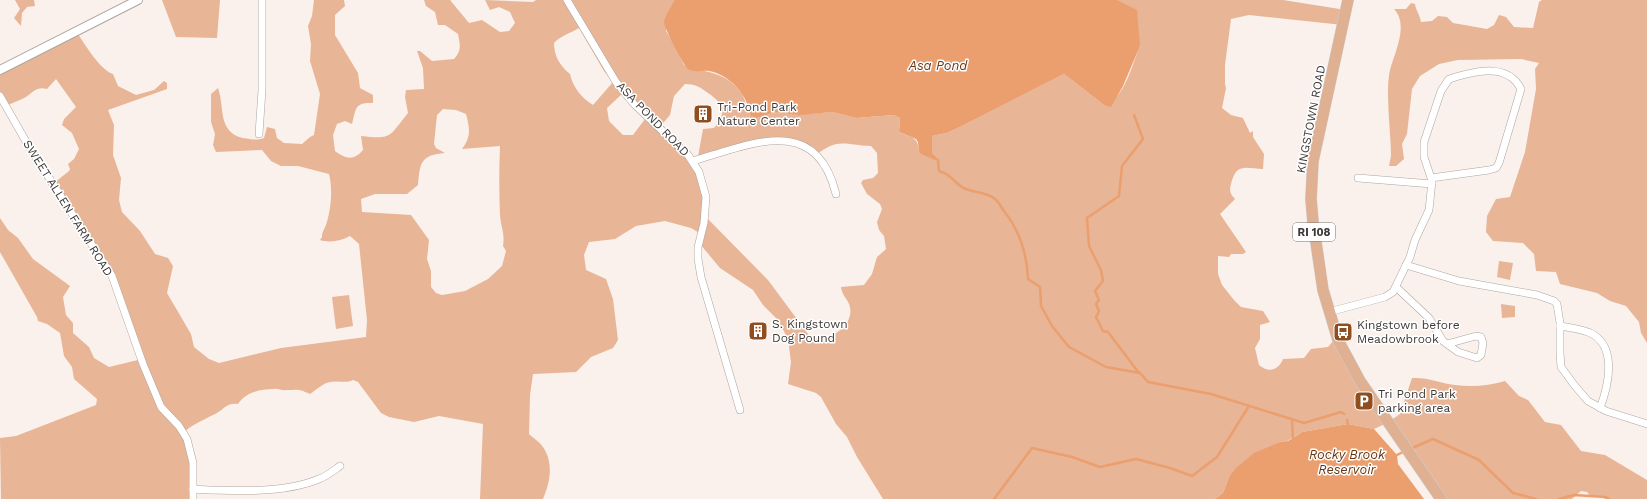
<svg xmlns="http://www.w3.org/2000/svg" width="1647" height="499" font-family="'Work Sans',sans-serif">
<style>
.green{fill:#e8b596;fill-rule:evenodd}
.water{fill:#eb9f6e}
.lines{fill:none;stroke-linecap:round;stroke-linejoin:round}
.stream{stroke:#eb9f6e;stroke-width:2.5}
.minor-casing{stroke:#ada5a0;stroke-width:8}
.tertiary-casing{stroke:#ada5a0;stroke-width:10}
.primary-casing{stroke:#d0cfcf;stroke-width:12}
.minor{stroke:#fff;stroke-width:7}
.tertiary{stroke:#fff;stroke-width:8}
.primary{stroke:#dfb091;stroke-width:11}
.labels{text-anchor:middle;stroke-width:3;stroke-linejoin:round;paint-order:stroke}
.shield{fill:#fff;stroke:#767472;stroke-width:1}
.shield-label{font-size:11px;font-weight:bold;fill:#3c3836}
.poi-label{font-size:12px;fill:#3c3836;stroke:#fff;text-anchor:start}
.street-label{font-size:12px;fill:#3c3836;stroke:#fff}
.water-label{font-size:13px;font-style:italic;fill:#683612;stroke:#fff}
</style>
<rect width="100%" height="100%" fill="#faf1ec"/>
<g class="green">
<polygon points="15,0 34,0 35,6 27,7 22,13 21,26 14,18 20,9"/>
<polygon points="162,0 220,0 217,38 176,37"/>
<path d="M314,0H344L345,6L335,15V35L358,73L360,88L373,95V103C355,102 356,108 352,124L345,121L337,124L333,135L335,151C345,159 354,161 363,150L361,136C393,140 389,136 408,113L405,97L406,90L424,89L423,68L417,51H420L432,61L454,59C462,50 460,45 458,34L445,25H438L435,12L426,6L424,0H450L469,23L482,20L500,32L509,31L515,23L510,12L499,7L490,10L485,0L533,2L536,0H674L666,31L674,44L684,65C707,74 723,70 741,92C745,98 745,103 748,109C750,112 754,115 757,118L776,112L807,114L832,112L856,118L894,115L900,118L899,132C911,138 918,136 919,151L932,153V136L947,133L962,126L1064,74L1104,105C1125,99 1132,64 1140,46L1117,0H1283L1346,10L1343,25L1249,15L1231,19L1225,65V84L1226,88L1222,108L1231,115L1243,118L1250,133L1253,131V137L1264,154L1263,169C1245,168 1236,163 1231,184C1229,190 1230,194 1235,199L1220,214L1246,252L1243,254H1231L1229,257L1218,256V274L1222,285L1234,300L1241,307L1263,311L1270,322L1260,325V339L1255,348L1259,365C1268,373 1278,371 1283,359L1304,358L1311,349L1328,347L1334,340L1387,423L1400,414L1412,378C1428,377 1439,383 1455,385C1472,387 1488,386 1505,381L1519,396L1528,400L1545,422L1561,425L1581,451L1605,455L1647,480V499H1605L1601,496L1591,497L1587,492L1581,491L1572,499H1440L1387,423L1374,429L1348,424L1302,432L1287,441L1280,442L1229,477L1223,493L1215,499H883L857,457L847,437L836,424L821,397L816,393L788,384L791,362L788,339L778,320L763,305L753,290L720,268L700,244L701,234L691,228L665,221L636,226L615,239L589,242L584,255L586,270L606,279L613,299L618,340L613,348L591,357L576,372L533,374L530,395L529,434C533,438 540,442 543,447C554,463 550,483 543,499H480L483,424L439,416L414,422L389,417L381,413L358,382L353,380C345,384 338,380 330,382C323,383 316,390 310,394C297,388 299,390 286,390C282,391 278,388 274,389C260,389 246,392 238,404C226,402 223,411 213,415C203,420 194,424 185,431L191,448L194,499H1L0,438L16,436L96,405L97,399L74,379L72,367L64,356L60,333L47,324L38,321L37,317L0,252V218L8,230L18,238L33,259L70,286L63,297L66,315L73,323V333L89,347L94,358L109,367L142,359L121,295L54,183L69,171L70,169L68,164L74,159L79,149L72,133L62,125L64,119L76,107L56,79L47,89C37,86 33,92 26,97C21,100 14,102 8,105L0,93V69L76,31C84,43 100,70 113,74L118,86L136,95L154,90L164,81L167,83V89L108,110L114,125L113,155L121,178L119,200L122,212L140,231L155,254L168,258L173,266L167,293L191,334L194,347L209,359L219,363L281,348L366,337L367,320L359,244L350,236C341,241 330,243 320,240L322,237C322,232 324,230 326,225C331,210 333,189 329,174L298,166H281L271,161L262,150L216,152L213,145L215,134L211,122V94L218,88C225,107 217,132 243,138C251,139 256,141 264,138L267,127L275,129L277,138L284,143L302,144L310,137L314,135L320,94L310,61L311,44L308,26L312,16ZM579,28L604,71L613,82L593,105C582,98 573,88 570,74C560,66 554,56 554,43C560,36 571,33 579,28ZM685,84C695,84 700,87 708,93C723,103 728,113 714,128L703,129L697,162L775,142L792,144L815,156C838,137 844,145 871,146L877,153L878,173L873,178L863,180L861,183L867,194L880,204L882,209L877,222L879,230L884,236L886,249L877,257L872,274L864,285L841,287C842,295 846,297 849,304C855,319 841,333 827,337C822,338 816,338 811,338L768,280L704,215L703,182L685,155L659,128L670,115L674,96ZM622,94L645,119L633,135H623L609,121L607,108ZM443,109L456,110L466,114C470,129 471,137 462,149L500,146C499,169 499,192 500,215C501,228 505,233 503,246L506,251L502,266L488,279L465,291L442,295L436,293L431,287V271L427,259L429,240L411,215L362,212L361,199L375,194H407L418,185C420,162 421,155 445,153L436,148L434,144L437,115Z"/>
<path d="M1542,0H1647V343L1641,333L1639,322L1626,306L1610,301L1597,293L1560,284L1556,272L1536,271L1534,254L1523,243L1493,241L1486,232L1487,216L1496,199L1510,197L1525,152L1536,89L1535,69L1539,63L1521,59L1458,60L1439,64L1420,76L1412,89L1407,134L1402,144L1404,159L1396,166H1389L1391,156C1391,133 1385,91 1390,70C1395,51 1409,25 1394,9H1406L1411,3L1415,4C1416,11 1420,15 1421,22L1432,21L1438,16L1447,17L1453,23L1487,29L1494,25L1499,15L1506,17L1514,27L1533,28L1539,2Z"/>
<polygon points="1499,261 1513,263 1510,280 1497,277"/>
<polygon points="349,295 353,326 336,329 332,297"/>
<polygon points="1501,304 1515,306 1515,317 1502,318"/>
</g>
<g class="water">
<path d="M674,0H1117L1137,10L1140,46L1123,86L1111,107L1104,105L1064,74L962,126L947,133L932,136V153L937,158L935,160L921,154L919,151L918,142L916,139L899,132L900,118L894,115L856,118L832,112L801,115L776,112L757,118L751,116C749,111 748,104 745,99C739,86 723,73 709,71C703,70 694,73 688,69C684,66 664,28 664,22C665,15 672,7 674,0Z"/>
<polygon points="1348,424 1374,429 1397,455 1398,464 1424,499 1215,499 1223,493 1229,477 1236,468 1254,453 1280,442 1288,441 1302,432"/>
</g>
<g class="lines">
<g class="stream">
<polyline points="1134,115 1143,139 1122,166 1119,196 1087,218 1089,246 1101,270 1103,281 1095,291 1099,300 1096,304 1099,311 1096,317 1103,331 1108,332 1139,373"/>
<path d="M934,158L938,160L939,171C954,175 953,184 966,189C976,193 986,192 995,199C999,202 1001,207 1004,211C1020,231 1027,254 1028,279L1040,287L1041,306L1052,326L1069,347L1106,367L1140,373L1148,382L1211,394L1304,423L1341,412L1344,414"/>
<polyline points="1292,419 1293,438"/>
<polyline points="1347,420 1348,424"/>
<polyline points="1410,449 1433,439 1479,460 1513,493 1536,499"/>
<polyline points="1397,455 1405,451"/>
<polyline points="994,499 1032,448 1072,457 1100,467 1136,459 1170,468 1192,476 1217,457 1249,406"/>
<polyline points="1559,499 1574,495 1606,497 1609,499"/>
</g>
<defs>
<g id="minor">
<polyline points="567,0 616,82 634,104 688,155 699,172 706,197 704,223 698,247 698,259 701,277 740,410"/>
<polyline points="0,96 28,145 112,276 143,364 161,407 179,426 187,439 193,463 193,499"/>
<polyline points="259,134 262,90 262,0"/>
<path d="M693,161C751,144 816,113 836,194"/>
<polyline points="1358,178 1432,184"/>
<polyline points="1406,265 1459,281 1537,295 1554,301 1557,304 1560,323 1560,353 1561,367 1575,386 1588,401 1606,411 1647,424"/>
<polyline points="1396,287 1429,318 1443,341 1458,352 1477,358 1481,355 1483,343 1481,337 1476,336 1447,344"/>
<path d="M1329,312L1385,297L1393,292L1410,257L1415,240L1429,210L1432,181L1424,157V142L1441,91L1449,79C1473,72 1507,61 1521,89L1499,163L1496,168L1489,170L1431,178"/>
<path d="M1560,326C1570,328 1585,329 1594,335C1617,350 1608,387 1600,408"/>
<path d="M193,489C232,491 283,494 319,479C327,476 333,471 340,466"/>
</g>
<polyline id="tertiary" points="0,70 138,0"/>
<polyline id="primary" points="1348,0 1313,161 1311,199 1313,222 1323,290 1338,340 1360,381 1441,499"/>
</defs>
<use href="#minor" class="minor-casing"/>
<use href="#tertiary" class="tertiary-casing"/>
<use href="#primary" class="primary-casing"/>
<use href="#minor" class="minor"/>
<use href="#tertiary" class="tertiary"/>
<use href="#primary" class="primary"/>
</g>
<defs>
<symbol id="building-square" viewBox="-11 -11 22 22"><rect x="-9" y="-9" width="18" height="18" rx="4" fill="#904d1d" stroke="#fff"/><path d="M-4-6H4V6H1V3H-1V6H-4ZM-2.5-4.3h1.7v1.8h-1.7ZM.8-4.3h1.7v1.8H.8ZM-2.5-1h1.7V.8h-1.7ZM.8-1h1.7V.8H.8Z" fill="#fff"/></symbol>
<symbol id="bus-square" viewBox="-11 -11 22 22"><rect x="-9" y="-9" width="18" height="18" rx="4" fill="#904d1d" stroke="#fff"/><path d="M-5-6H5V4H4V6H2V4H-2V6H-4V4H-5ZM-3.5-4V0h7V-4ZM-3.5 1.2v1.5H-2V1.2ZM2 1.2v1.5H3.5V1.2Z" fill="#fff"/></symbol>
<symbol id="parking-square" viewBox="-11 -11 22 22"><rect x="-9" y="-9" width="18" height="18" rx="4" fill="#904d1d" stroke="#fff"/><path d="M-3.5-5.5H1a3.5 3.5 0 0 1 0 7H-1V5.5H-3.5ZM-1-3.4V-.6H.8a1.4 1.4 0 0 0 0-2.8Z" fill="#fff"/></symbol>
</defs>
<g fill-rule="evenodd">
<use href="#building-square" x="692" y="103" width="22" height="22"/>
<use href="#building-square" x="747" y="320" width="22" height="22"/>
<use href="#bus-square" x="1332" y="321" width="22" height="22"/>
<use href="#parking-square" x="1353" y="390" width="22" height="22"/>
</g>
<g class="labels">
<rect class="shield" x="1293" y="223" width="42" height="18" rx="3"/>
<g class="shield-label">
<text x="1314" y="236">RI 108</text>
</g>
<g class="poi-label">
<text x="717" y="111">Tri-Pond Park<tspan x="717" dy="14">Nature Center</tspan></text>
<text x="772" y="328">S. Kingstown<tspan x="772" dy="14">Dog Pound</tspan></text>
<text x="1357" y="329">Kingstown before<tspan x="1357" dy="14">Meadowbrook</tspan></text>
<text x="1378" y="398">Tri Pond Park<tspan x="1378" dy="14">parking area</tspan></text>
</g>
<g class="street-label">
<text transform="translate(653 119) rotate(46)" y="4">ASA POND ROAD</text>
<text transform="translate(1311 119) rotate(-79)" y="4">KINGSTOWN ROAD</text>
<text transform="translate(68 208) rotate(58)" y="4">SWEET ALLEN FARM ROAD</text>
</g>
<g class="water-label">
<text x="938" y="70">Asa Pond</text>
<text x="1347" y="459">Rocky Brook<tspan x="1347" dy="15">Reservoir</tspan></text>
</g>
</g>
</svg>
